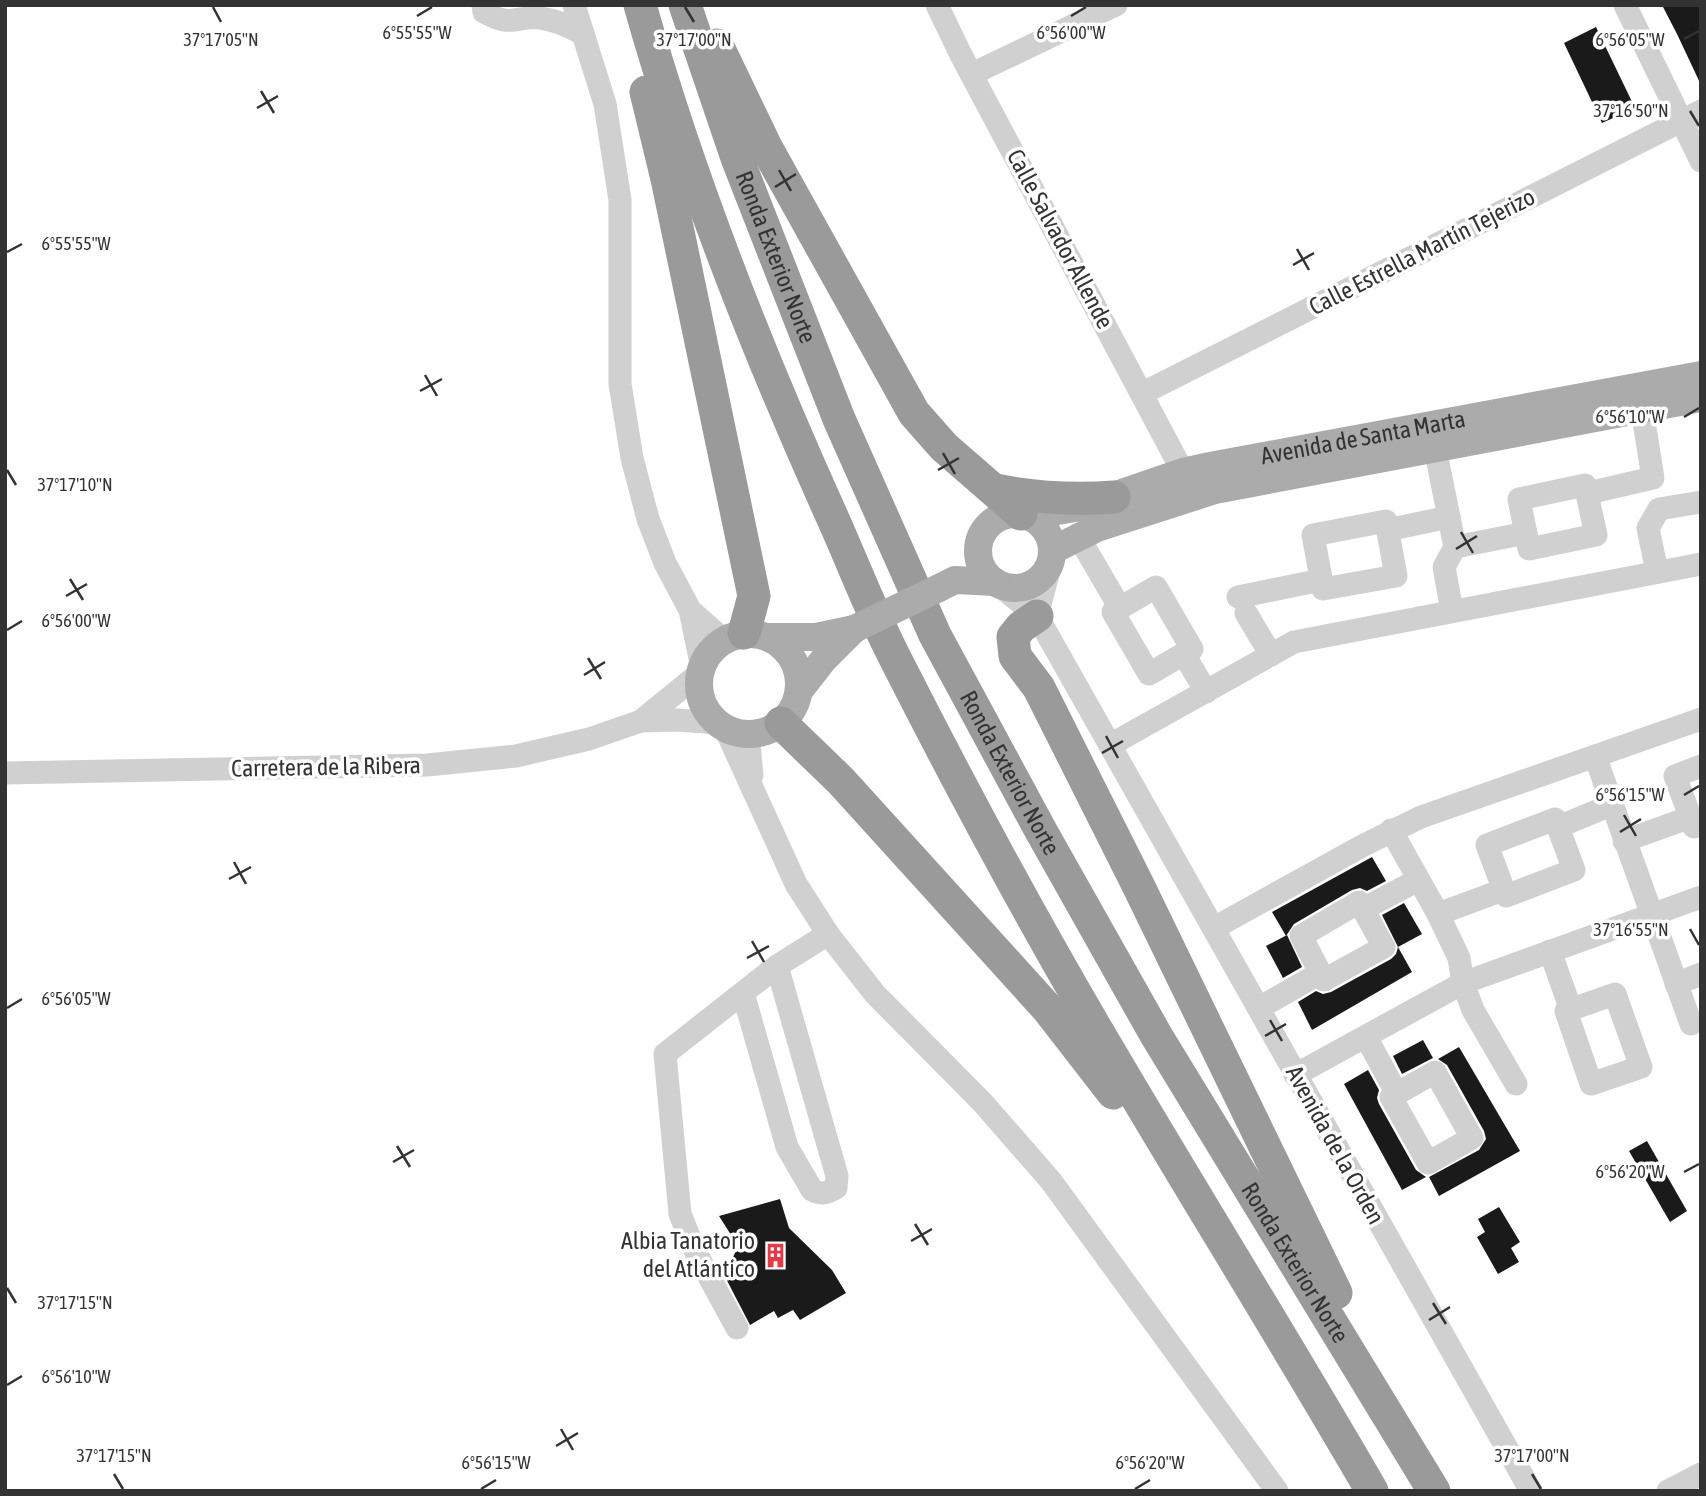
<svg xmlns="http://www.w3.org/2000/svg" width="1706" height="1496" font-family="'Asap Condensed',sans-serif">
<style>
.building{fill:#1a1a1a}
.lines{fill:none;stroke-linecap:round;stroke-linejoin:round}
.minor{stroke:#d0d0d0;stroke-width:23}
.major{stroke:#ababab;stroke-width:28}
.highway{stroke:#9a9a9a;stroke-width:33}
.major-bridge{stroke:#ababab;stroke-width:28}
.ticks{fill:none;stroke:#333;stroke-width:2.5}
.labels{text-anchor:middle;stroke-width:7;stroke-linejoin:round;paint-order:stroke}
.street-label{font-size:24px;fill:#333;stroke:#fff}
.poi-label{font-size:24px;fill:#333;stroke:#fff;text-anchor:end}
.ticks-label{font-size:18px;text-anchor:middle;fill:#333;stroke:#fff;stroke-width:7;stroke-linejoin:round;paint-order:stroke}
</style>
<rect width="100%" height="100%" fill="#fff"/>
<g class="building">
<polygon points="1662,5 1701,5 1701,85 1677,34"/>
<polygon points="1596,27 1635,108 1602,123 1564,43"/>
<polygon points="1372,857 1386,881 1367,891 1360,888 1352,890 1294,924 1286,936 1272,912"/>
<polygon points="1404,903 1422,934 1398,947 1382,915"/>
<polygon points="1287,935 1302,967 1283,978 1266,946"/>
<polygon points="1398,947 1412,972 1312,1030 1298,1002 1316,991 1323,994 1331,992 1391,959 1396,954"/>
<polygon points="1423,1040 1433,1058 1402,1074 1393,1056"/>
<polygon points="1459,1047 1520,1151 1439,1196 1429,1177 1479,1150 1486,1139 1484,1131 1447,1065 1438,1059"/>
<polygon points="1368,1070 1379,1090 1377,1098 1379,1104 1416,1170 1426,1177 1402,1190 1344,1084"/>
<polygon points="1647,1141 1687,1211 1670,1222 1629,1151"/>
<polygon points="780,1199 789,1228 832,1270 846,1293 800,1320 793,1310 778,1318 774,1311 750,1325 721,1269 730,1264 738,1246 719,1216"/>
<polygon points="1499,1207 1520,1242 1511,1248 1519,1262 1498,1274 1477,1237 1485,1232 1478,1219"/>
</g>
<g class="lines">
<g class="minor">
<path d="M483,5L484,12C513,28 512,16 540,18C556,20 569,26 583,34"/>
<polyline points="574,5 605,104 620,200 620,384 632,458 648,519 665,563 690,610 702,668"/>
<polyline points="937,5 961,55 1183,472"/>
<polyline points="1625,5 1701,161"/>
<polyline points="972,74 1116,5"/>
<polyline points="1143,393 1701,111"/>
<polyline points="1435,448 1455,547"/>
<polygon points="1585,485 1596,535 1529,549 1519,499"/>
<polyline points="1588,493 1653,478 1642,409"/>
<polygon points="1386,521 1396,576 1323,589 1313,535"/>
<polyline points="1387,530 1449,517"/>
<polyline points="1078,536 1120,608"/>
<polyline points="1455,547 1526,533"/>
<polyline points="1657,572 1648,528 1659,509 1701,502"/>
<polyline points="1000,586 1037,616 1531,1491"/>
<polygon points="1156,587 1192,649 1149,674 1113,612"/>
<polyline points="1238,597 1321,580"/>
<polyline points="690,610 724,640"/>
<polyline points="1452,611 1444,567 1455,547"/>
<polyline points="1246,613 1271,655"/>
<polyline points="1037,616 1050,566"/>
<polyline points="1184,654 1206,692"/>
<polyline points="641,721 700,673"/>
<polyline points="724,726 796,884 828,934 875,994 983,1103 1051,1181 1277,1491"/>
<polyline points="748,734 752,775"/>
<polyline points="1110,745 1294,642 1701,564"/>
<polyline points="1595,756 1691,1024"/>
<polyline points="1701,766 1675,776 1694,827 1701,824"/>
<polyline points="5,773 427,765 516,756 589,739 641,721 677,720 719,723"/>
<polygon points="1555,819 1574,870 1506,896 1487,845"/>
<polyline points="1558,827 1611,805"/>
<polyline points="1391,830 1438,914 1459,958 1463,983 1473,1010 1516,1084"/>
<polyline points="1624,841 1691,817"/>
<polygon points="1359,902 1384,947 1324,980 1301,936"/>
<polyline points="1363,909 1418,880"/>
<polyline points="1438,914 1503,890"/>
<polyline points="1214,928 1364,845 1421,817 1701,719"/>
<polyline points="1550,951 1571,1010"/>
<polyline points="1676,984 1701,974"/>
<path d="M743,993L787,1147L812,1190C821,1195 827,1193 836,1188L837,1176L777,966"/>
<polygon points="1615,994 1641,1067 1591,1084 1566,1011"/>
<polyline points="1259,1008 1320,973"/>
<polyline points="1366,1037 1397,1094"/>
<polygon points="1435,1072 1472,1138 1428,1163 1391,1097"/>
<polyline points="1295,1075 1463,983 1701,897"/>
<polyline points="737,1328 695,1251 680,1214 665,1054 777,966 828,934"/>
<polyline points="1668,1491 1701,1474"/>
</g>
<g class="major">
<circle cx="1015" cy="551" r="37"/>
<path id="s1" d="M1028,516L1081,507L1183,472L1210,466L1701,375"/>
<polyline points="1053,550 1097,528 1215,490 1701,398"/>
<polyline points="939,588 955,580 995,582"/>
<circle cx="749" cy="684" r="50"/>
<polyline points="768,637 816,637 854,629"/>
<polyline points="799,691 824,659 854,629"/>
</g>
<g class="highway">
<path d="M640,5C690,182 758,353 834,521C854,566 872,613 895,658C963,792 1034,924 1111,1054C1197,1200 1287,1344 1372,1491"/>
<path id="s2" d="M685,5L737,158L839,419L935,635L1041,831L1156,1035L1434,1491"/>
<polyline points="717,45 766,147 914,413 944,447 1021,514"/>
<polyline points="646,92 667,179 754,596 744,633"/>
<path d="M995,490C1036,498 1073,500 1114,497"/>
<polyline points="1037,616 1021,627 1013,637 1015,656 1039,688 1138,885 1336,1293"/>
<polyline points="781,723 841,781 1047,1008 1113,1093"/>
</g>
<polyline class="major-bridge" points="854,629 939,588"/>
</g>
<path class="ticks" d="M213,7L221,22M685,7L694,22M417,16L432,7M1071,16L1086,7M1684,39L1699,31M261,91L274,113M257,108L278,96M1690,111L1699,126M779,170L791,191M775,187L796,174M1297,249L1309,270M7,252L22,244M1293,265L1314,253M425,375L437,396M420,391L442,379M1684,417L1699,408M943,453L955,474M7,470L16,485M938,470L959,458M1461,532L1473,553M1456,549L1477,536M70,579L83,600M66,596L87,584M7,630L22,621M588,658L601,679M584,675L605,662M1106,736L1118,758M1102,753L1123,741M1684,795L1699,786M1624,815L1636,836M1620,832L1641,819M234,862L246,884M229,879L251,867M1690,929L1699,945M752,941L764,962M747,958L769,946M7,1008L22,999M1270,1020L1282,1041M1265,1036L1286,1024M397,1146L410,1167M393,1162L414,1150M1684,1172L1699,1164M915,1224L928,1245M911,1241L932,1229M7,1288L16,1303M1433,1303L1446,1324M1429,1320L1450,1307M7,1385L22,1376M561,1429L573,1450M556,1446L578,1433M114,1474L123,1489M1532,1474L1541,1489M481,1489L496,1480M1135,1489L1150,1480"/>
<defs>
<symbol id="building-bare" viewBox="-9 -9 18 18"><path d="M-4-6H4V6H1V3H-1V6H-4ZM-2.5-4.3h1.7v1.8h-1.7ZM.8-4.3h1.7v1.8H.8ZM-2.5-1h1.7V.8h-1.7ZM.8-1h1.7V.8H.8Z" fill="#e63946" stroke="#fff" stroke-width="2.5" paint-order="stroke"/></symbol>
</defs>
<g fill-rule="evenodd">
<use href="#building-bare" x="758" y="1238" width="35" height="35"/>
</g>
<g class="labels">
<g class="street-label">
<text transform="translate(1060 239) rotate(62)" y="8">Calle Salvador Allende</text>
<text transform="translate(1422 252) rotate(-27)" y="8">Calle Estrella Martín Tejerizo</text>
<text dy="8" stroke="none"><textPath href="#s2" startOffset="268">Ronda Exterior Norte</textPath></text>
<text dy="8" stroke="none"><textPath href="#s1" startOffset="345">Avenida de Santa Marta</textPath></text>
<text transform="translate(326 767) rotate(-1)" y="8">Carretera de la Ribera</text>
<text dy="8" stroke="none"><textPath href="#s2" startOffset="835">Ronda Exterior Norte</textPath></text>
<text transform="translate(1335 1145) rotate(61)" y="8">Avenida de la Orden</text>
<text dy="8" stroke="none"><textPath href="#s2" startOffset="1402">Ronda Exterior Norte</textPath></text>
</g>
<g class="poi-label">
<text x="755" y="1249">Albia Tanatorio<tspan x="755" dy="28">del Atlántico</tspan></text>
</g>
</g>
<g class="ticks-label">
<text x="417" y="39">6°55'55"W</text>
<text x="1071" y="39">6°56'00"W</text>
<text x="1630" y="46">6°56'05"W</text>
<text x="221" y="46">37°17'05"N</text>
<text x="694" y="46">37°17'00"N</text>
<text x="1631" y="117">37°16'50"N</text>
<text x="76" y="250">6°55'55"W</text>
<text x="1630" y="423">6°56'10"W</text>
<text x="75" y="491">37°17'10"N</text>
<text x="76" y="627">6°56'00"W</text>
<text x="1630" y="801">6°56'15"W</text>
<text x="1631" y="936">37°16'55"N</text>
<text x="76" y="1005">6°56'05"W</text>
<text x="1630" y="1178">6°56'20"W</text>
<text x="75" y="1309">37°17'15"N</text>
<text x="76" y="1383">6°56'10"W</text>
<text x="114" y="1462">37°17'15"N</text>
<text x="1532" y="1462">37°17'00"N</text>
<text x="496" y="1469">6°56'15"W</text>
<text x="1150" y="1469">6°56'20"W</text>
</g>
<rect width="1706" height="1496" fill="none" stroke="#333333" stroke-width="14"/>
</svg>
